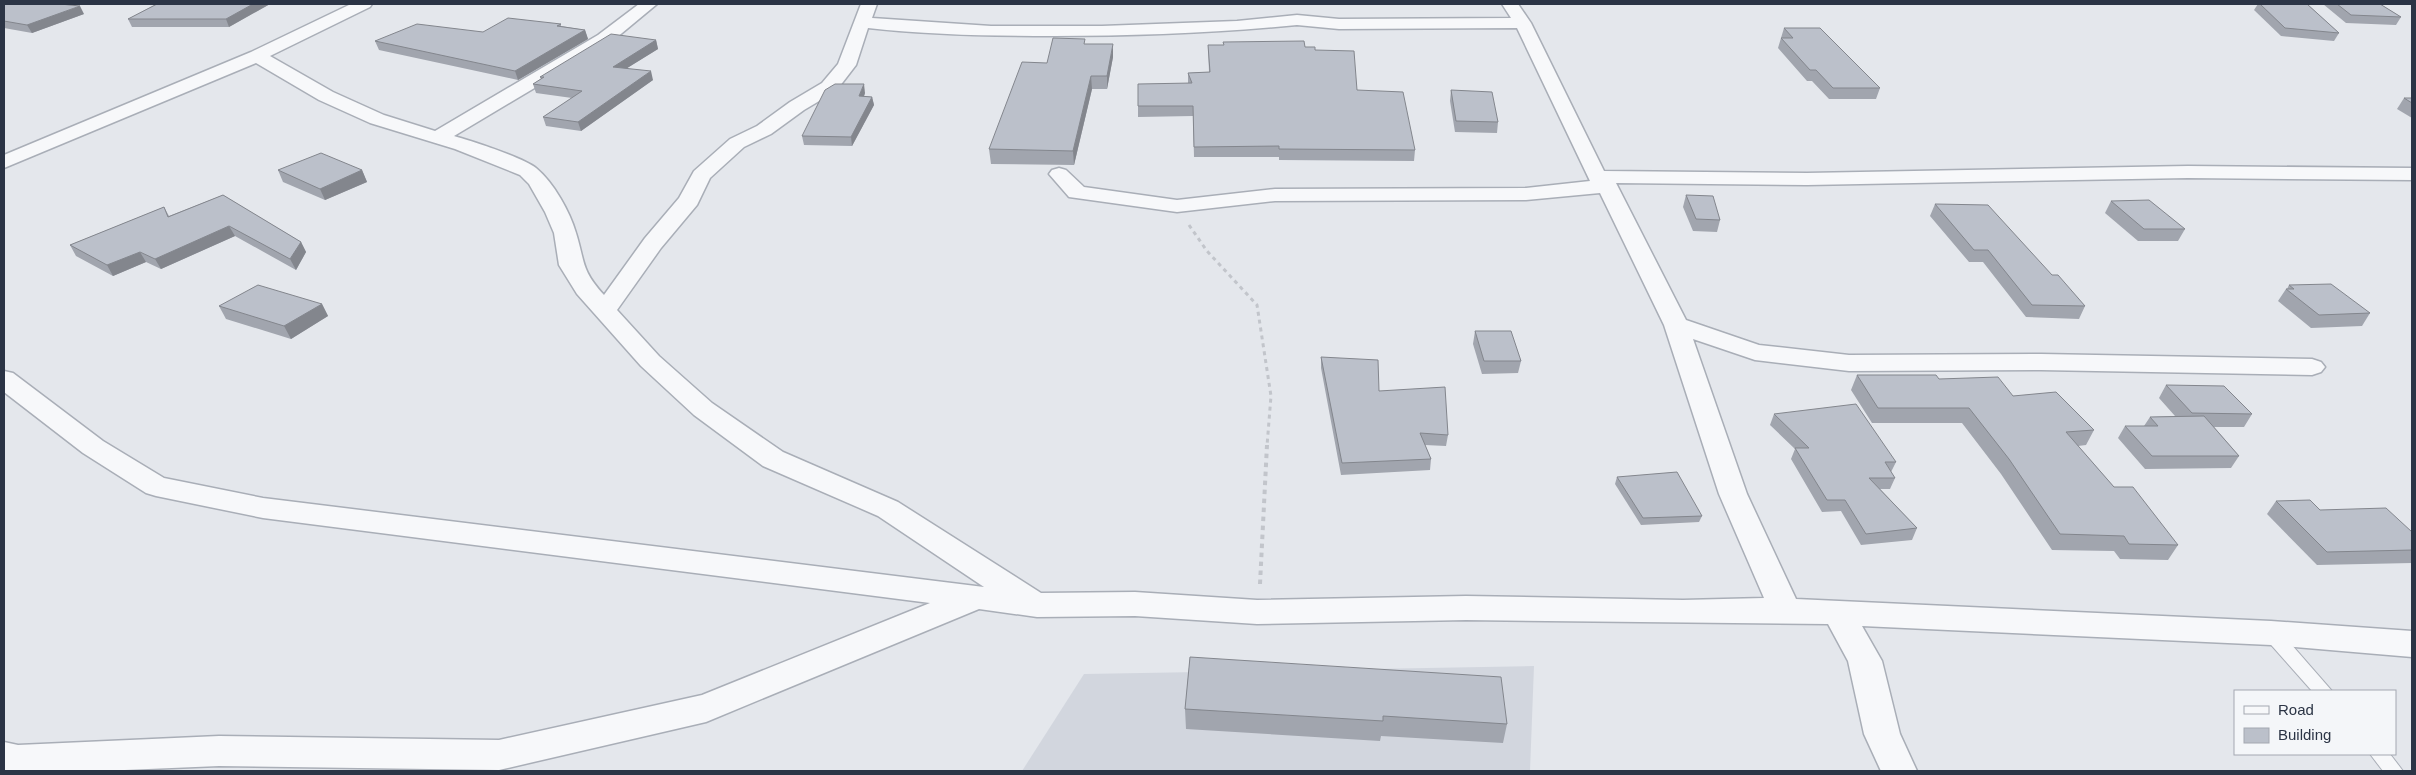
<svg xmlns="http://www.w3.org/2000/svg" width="2416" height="775" font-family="Arial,sans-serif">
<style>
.built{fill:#d2d6de}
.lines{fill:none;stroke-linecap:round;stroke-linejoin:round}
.service-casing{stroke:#a9aeb7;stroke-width:2}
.minor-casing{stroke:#a9aeb7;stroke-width:3}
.path-far1{stroke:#c2c5cb;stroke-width:3;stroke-dasharray:4 4;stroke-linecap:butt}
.path{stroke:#c2c5cb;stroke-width:4;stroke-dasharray:4.5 4.5;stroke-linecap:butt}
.service{fill:#f7f8fa;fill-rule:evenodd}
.minor{fill:#f7f8fa;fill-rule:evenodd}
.wall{fill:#a1a5ae}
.shaded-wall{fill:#83868d}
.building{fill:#bbc0ca;stroke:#83868d}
</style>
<rect width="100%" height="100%" fill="#e4e7ec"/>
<polygon class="built" points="1534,666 1530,771 1022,771 1084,674"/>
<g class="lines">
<defs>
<g id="service">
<polygon points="2271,626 2277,628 2332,691 2312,691 2265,638 2262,633 2265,628"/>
<polygon points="2370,754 2390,754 2403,771 2383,771"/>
</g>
<path id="minor" d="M351,4H372L370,7L270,56L333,92L384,115L435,131L598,35L639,4H657L610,43L454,136C472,141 524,158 536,168C554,183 570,212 576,233C585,262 581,270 604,295L645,238L679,198L694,171L730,139L757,126L790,102L822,83L838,64L861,4H877L872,18L991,26H1102L1237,21L1297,15L1339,19L1511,18L1502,4H1518L1531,23L1604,171L1807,173L2188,166L2412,168V180L2188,178L1807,185L1616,183L1686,320L1759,345L1849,355L2041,354L2312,359L2321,362L2325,367L2321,372L2312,375L2041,370L1849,371L1755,360L1693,339L1747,494L1796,599L2271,621L2412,631V657L2271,645L1862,626L1882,661L1900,734L1917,771H1881L1864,734L1848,661L1828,624L1466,620L1257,624L1135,616L1037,617L979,609L706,722L499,770L219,766L101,771H4V742L18,745L219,736L499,740L702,695L930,603L263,518L156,496L146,493L83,453L4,392V371L13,373L103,441L164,478L263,498L984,587L878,516L763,466L694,415L641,366L577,294L559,265L554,233L545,212L529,184L520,175L455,149L370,123L319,100L256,63L4,168V155L251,52ZM1297,25L1339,29L1517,28L1590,181L1526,188L1275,189L1177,200L1084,187L1066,170L1059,168L1052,170L1049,174L1069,197L1177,212L1275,201L1526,200L1600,193L1664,325L1719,494L1764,598L1683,600L1466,596L1257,600L1135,592L1041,593L898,502L783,452L712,403L659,356L617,310L661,248L697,205L710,178L744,147L771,134L804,110L836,91L856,65L868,28C929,35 992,36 1054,36C1135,36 1216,33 1297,25Z"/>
</defs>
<use href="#service" class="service-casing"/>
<use href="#minor" class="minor-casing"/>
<polyline class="path-far1" points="1189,225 1207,251 1257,305 1271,396 1267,446"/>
<polyline class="path" points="1260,584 1267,445"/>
<use href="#service" class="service"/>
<use href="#minor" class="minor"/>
</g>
<g class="wall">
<polygon points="4,4 84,14 32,33 4,28"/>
<polygon points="157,4 270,4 229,27 132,27 128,19"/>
<polygon points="2258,4 2307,4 2339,33 2334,41 2281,36 2254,10"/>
<polygon points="2323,4 2380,4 2401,17 2396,25 2346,23"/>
<polygon points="561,24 561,26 585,30 588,39 518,80 379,50 375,41 483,32"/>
<polygon points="1784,28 1880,88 1876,99 1829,99 1812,81 1807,81 1778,48"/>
<polygon points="656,40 658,49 627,68 653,80 581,131 546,126 543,117 572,98 536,93 533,84 541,79 540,77"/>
<polygon points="1085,44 1113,57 1107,89 1092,89 1074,165 991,164 989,149 1047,63"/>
<polygon points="1208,45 1305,47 1315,50 1357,90 1415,150 1414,161 1279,160 1279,157 1194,157 1193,116 1138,117 1138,106 1188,83 1188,73 1209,72"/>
<polygon points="1451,90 1498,122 1497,133 1455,132 1450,101"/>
<polygon points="865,93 864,96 872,97 874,105 852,146 804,145 802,136"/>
<polygon points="2404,98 2412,98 2412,118 2397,109"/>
<polygon points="278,170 362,170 367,182 325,200 283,182"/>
<polygon points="223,195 301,242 306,252 296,270 235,236 161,269 146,262 113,276 76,256 70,245 164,207 169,216"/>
<polygon points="1686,195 1720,220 1717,232 1693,231 1683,207"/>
<polygon points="2111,201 2185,229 2178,241 2138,241 2105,213"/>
<polygon points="1935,204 2052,275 2085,306 2079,319 2026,317 1983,262 1969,262 1930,216"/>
<polygon points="2289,285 2370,313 2362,326 2311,328 2278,301 2286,289 2287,289"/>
<polygon points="322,304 328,316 291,339 226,319 219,306"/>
<polygon points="1475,331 1521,361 1518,373 1482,374 1473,344"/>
<polygon points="1321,357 1379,391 1448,435 1446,446 1425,445 1431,459 1430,470 1341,475 1321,368"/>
<polygon points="1857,375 1939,379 2013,396 2094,430 2086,445 2078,446 2114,487 2178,545 2168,560 2120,559 2114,551 2052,550 2001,474 1962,423 1872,423 1851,390"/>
<polygon points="2166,385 2252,414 2244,427 2214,427 2239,456 2231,468 2145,469 2118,438 2125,426 2144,426 2150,417 2175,416 2159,398"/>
<polygon points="1774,414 1896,462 1891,472 1895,478 1890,489 1880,489 1917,528 1912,540 1861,545 1841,511 1822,512 1791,459 1795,449 1770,425"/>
<polygon points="1617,477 1702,516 1699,522 1641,525 1615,484"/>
<polygon points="2276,501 2320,510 2412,532 2412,563 2317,565 2267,514"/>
<polygon points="1190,657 1507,724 1503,743 1381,736 1380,741 1186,729 1185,709"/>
</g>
<g class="shaded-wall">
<polygon points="253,4 270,4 229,27 226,19"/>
<polygon points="80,6 84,14 32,33 27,25"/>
<polygon points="585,30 588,39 518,80 515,71"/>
<polygon points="656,40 658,49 616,75 613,67"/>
<polygon points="1113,44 1113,57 1107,89 1107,76"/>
<polygon points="651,71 653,80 581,131 578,122"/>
<polygon points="1091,76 1092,89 1074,165 1073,151"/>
<polygon points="864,84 865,93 861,105 859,96"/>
<polygon points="872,97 874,105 852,146 851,137"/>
<polygon points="362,170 367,182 325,200 320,189"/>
<polygon points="229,226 235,236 161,269 155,259"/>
<polygon points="301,242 306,252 296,270 290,259"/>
<polygon points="140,252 146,262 113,276 107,265"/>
<polygon points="322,304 328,316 291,339 284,326"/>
</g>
<g class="building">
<polygon points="4,4 60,4 80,6 27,25 4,21"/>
<polygon points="157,4 253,4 226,19 128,19"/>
<polygon points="2260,4 2307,4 2339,33 2285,28"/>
<polygon points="2337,4 2380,4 2401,17 2351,15"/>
<polygon points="508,18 561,24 557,26 585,30 515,71 375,41 417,24 483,32"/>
<polygon points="1784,28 1820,28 1880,88 1833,88 1816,70 1810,70 1781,38 1793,38"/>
<polygon points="611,34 656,40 613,67 651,71 578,122 543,117 582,91 533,84 544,77 540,77"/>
<polygon points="1053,38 1085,39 1084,44 1113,44 1107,76 1091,76 1073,151 989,149 1022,62 1047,63"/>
<polygon points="1304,41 1305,47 1315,47 1315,50 1354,51 1357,90 1403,92 1415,150 1279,149 1279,146 1194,147 1193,106 1138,106 1138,84 1192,83 1188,73 1210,72 1208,45 1224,45 1223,42"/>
<polygon points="835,84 864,84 859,96 872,97 851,137 802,136 825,90"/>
<polygon points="1451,90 1492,92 1498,122 1456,121"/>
<polygon points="2404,98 2412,98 2412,103"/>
<polygon points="321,153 362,170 320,189 278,170"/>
<polygon points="223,195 301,242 290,259 229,226 155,259 140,252 107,265 70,245 164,207 168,217"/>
<polygon points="1686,195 1713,196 1720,220 1696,219"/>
<polygon points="2149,200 2185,229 2144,229 2111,201"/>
<polygon points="1935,204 1988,205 2052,275 2058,275 2085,306 2032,305 1988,250 1974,250"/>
<polygon points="2331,284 2370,313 2319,315 2286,289 2294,289 2289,285"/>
<polygon points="258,285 322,304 284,326 219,306"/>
<polygon points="1475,331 1511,331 1521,361 1484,361"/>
<polygon points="1321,357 1378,360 1379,391 1445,387 1448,435 1420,433 1431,459 1342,463"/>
<polygon points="1857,375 1936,375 1939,379 1998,377 2013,396 2056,392 2094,430 2066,432 2114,487 2133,487 2178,545 2129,544 2124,536 2060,534 2009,459 1969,408 1878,408"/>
<polygon points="2166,385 2224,386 2252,414 2192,413"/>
<polygon points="1856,404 1896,462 1885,462 1895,478 1869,478 1917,528 1866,534 1845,500 1827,500 1795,448 1809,448 1774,414"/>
<polygon points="2204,416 2239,456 2152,456 2125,426 2158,426 2150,417"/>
<polygon points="1677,472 1702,516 1643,518 1617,477"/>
<polygon points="2310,500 2320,510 2386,508 2412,532 2412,550 2327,552 2276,501"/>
<polygon points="1190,657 1501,677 1507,724 1383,716 1383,721 1185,709"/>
</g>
<rect width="2416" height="775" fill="none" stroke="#2b3445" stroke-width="10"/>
<rect x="2234" y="690" width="162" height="65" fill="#f4f6f9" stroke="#a4a8b1"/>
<rect x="2244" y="706" width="25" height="8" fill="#f7f8fa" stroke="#a4a8b1"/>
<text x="2278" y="715" font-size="15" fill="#2b3445">Road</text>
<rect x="2244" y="728" width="25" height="15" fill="#bbc0ca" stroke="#a4a8b1"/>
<text x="2278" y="740" font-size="15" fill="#2b3445">Building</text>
</svg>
